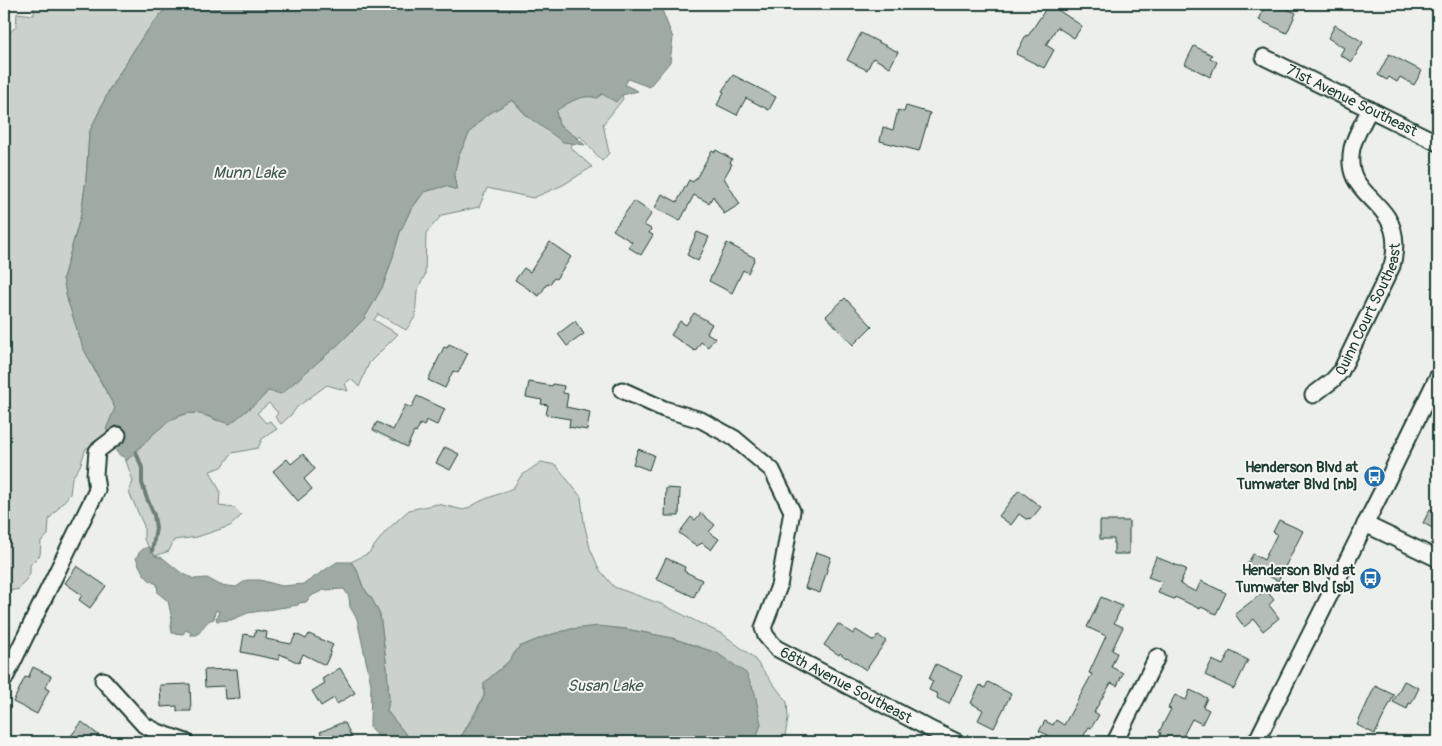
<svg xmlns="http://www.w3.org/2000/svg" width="1442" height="746" font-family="Pangolin,sans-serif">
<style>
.green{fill:#cbd2cc;stroke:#758880}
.water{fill:#9faaa4;stroke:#6c7e77}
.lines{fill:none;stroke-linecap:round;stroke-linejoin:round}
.stream{stroke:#6c7e77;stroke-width:4}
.building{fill:#b4bdb8;stroke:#1f3d34}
.minor-casing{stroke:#1f3d34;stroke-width:19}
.minor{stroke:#f6f6f2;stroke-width:15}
.labels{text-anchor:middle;stroke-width:4;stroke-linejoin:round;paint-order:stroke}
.street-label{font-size:15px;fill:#1f3d34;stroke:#f6f6f2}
.poi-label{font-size:15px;font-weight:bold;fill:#1f3d34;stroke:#f6f6f2;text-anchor:end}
.water-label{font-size:16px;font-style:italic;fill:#3f5850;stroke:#f6f6f2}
</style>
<rect width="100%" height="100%" fill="#edefea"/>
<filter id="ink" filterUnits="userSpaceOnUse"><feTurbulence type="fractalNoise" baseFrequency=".02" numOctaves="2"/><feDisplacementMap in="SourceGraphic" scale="10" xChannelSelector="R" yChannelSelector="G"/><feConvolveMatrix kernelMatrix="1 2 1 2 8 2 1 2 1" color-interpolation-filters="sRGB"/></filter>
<g filter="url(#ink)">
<g class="green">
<polygon points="34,4 169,4 143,36 110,88 89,133 86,179 81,214 63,278 67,299 91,364 115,408 107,429 110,434 99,447 86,448 80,466 72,478 70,494 49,519 48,535 41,541 40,555 30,565 30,574 19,589 4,592 4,48 6,47 10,32 16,27 17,13 34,15"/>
<path d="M602,94L622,95L623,99L603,124L609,153L602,161L580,136L570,147L592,167L563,185L533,198L487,188L479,207L442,215L426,233L425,275L417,291L415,317L406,330L378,314L374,320L398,334L369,363L359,387L351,379L345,383L348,391L327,385L297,407L291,415L281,424L275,417L278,413L269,403L257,413L266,423L270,421L277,429L262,439L258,448L232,453L222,467L210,471L220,491L219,506L235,508L242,515L230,526L197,537L174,540L169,551L155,556L144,540V526L129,492L133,481L126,461C144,445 172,407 200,414C206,415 213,419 218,421C237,413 255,407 268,391L339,344L364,319L383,286L392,260L400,232L410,211L424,192L446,186L456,190L454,176L458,157L470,132L485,116L512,100L527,116L559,125L555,111C568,103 582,93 597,98Z"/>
<polygon points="541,462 556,465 581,497 584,523 590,548 599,569 614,587 661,604 724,635 753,657 787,702 788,719 784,742 755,742 761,724 717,653 672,638 626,629 571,629 546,636 519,647 508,662 484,683 484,696 462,735 453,742 439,742 432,740 412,742 387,711 389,700 387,668 380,615 372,599 363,587 357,570 351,562 369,553 386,531 409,510 437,504 464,510 481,501 513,488 521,476"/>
</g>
<g class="water">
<path d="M169,4H663L662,10L673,38L670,62L649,87L628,79L625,85L638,91L622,95L616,102L602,94L597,98C582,93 568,103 556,111L559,125L575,136L585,145L563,142L527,116L513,100L485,116L470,132L458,157L454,176L457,190L446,186L424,192L410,211L400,232L392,260L383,286L364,319L339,344L281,394L268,391L261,399L230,424C220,422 210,416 200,414C172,407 144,445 126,461L124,457C114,454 116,448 113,440C112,436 109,432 106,429L115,408L83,348L67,299L63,278L81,215L86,179L89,133L110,88L143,36Z"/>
<path d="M149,547L155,556L163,558L180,572L194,579L207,578L220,585L236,587L247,580H260L282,586L304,584L337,562H351L357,570L363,587L372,599L380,615L387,668L389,700L387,711L412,742H383L370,727L371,684L357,619L350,607L349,597L344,589L324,590L313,595L306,602L299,603L298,605L248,613L231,620L217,621L216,617H218L219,611H215L214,619C205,620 203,630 197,635H190L191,633L186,630L183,634L172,633L171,626L172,619L168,601L158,593L157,584C145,580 141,570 136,558C139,552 142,548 149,547Z"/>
<polygon points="598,626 626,629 672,638 717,653 746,673 755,693 761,724 755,742 453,742 462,735 476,713 484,696 484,683 508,662 519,647 546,636 571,629"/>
</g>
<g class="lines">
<polyline class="stream" points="136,452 142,468 142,483 146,496 154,515 156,528 152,551"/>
</g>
<g class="building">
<polygon points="1049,4 1082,26 1074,38 1057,27 1046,45 1054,50 1044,68 1016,54 1026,35 1028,36"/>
<polygon points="1266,4 1275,4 1296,13 1287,33 1259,20"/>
<polygon points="1335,25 1363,42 1352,62 1340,55 1344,48 1328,38"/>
<polygon points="861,33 898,52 890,67 873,58 867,70 847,60"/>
<polygon points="1194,46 1212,55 1210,58 1217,62 1210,77 1185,64"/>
<polygon points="1389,54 1422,71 1414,85 1400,77 1397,82 1389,77 1387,80 1378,75"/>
<polygon points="733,75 776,97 769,110 746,98 737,115 717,105 724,92 722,91"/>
<polygon points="906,106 930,113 919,151 880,141 883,127 893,130 898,110 904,112"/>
<polygon points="712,150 715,152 716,150 732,159 730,163 732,164 724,178 740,204 724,214 713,196 709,203 694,195 680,221 655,208 662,194 677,202 689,180 693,182 697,177"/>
<polygon points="634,201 652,213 644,225 651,229 649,233 653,235 641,255 628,247 632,242 613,230"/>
<polygon points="697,232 709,237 698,261 687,255"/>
<polygon points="550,242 571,257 556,279 554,278 549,285 547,284 539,296 515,280 524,268 530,272"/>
<polygon points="727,243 755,258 748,273 743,270 732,293 709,281"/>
<polygon points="845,298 872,326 853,345 826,316"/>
<polygon points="694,313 712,324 707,333 715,338 708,347 701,342 695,351 671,335 680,321 686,325"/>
<polygon points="575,321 584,334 567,346 558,334"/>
<polygon points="449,344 468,353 458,373 453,371 445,388 428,380 444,347 447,348"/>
<polygon points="529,382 552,386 553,384 564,386 563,393 568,394 566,407 590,412 587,430 569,427 570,419 546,415 548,405 541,404 542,400 526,397"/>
<polygon points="417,396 445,409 437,425 426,420 424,426 420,424 416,433 414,432 407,447 373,430 377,422 393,430 405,405 411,408"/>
<polygon points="445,447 459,454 450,470 436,463"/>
<polygon points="638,449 654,455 649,470 633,464"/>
<polygon points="303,454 315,469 304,479 312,489 298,501 273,471 287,459 291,464"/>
<polygon points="666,488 680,489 679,516 665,516"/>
<polygon points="1019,490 1041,507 1032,518 1026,519 1019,514 1011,525 999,516"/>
<polygon points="1430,509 1438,514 1438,531 1423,523"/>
<polygon points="701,513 715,525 709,532 719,539 711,550 702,543 697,546 679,533 691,517 695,520"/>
<polygon points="1279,520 1303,531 1278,581 1247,565 1253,554 1264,560 1277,534 1273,532"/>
<polygon points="1100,521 1129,521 1129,554 1114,554 1114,539 1100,539"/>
<polygon points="816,552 831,557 820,593 805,588"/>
<polygon points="1156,557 1186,569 1180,584 1196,592 1201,581 1226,593 1216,614 1201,607 1200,609 1175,597 1174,599 1158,593 1162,582 1148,577"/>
<polygon points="666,558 685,567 684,571 702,580 694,597 656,579"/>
<polygon points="77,566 106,586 90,608 79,600 82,595 65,583"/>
<polygon points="1266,590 1274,600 1269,605 1279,618 1263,631 1254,619 1244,627 1235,614"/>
<polygon points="1101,597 1122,606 1114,623 1123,627 1112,650 1117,653 1111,667 1123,673 1117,686 1111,683 1094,712 1099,715 1091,728 1089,727 1080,742 1044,742 1048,735 1039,731 1045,721 1053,725 1056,720 1064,725 1092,674 1089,673 1106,636 1087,627"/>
<polygon points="838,624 853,634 856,630 874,641 878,635 886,641 866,670 847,657 846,658 840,653 839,655 824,645"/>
<polygon points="256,630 267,632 266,639 291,644 296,634 306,639 309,634 333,645 330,651 331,652 325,665 303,654 299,663 280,654 279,660 241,652 244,634 254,636"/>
<polygon points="1230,651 1248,660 1234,689 1205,675 1212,660 1223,665"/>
<polygon points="936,664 962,676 949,704 937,698 938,694 929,690 933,681 929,679"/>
<polygon points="33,667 51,676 45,688 49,690 37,714 13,702 25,677 28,678"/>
<polygon points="340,668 355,693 337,704 334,698 321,706 312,691 325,683 322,679"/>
<polygon points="237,669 240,698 225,699 224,686 205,687 204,670"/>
<polygon points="1404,681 1419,688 1411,704 1409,703 1407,709 1393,702"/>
<polygon points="988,682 1011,694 994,728 978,720 983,710 971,703 980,685 985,688"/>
<polygon points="190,684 191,711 177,711 177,706 161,707 160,685"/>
<polygon points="1375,686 1394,695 1375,734 1357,725"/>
<polygon points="1190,690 1207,698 1203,707 1209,710 1202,724 1192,719 1180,742 1159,742 1161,738 1159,737 1161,733 1159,732 1171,709 1168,708 1175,695 1186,700"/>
<polygon points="82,722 101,737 97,742 66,742"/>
<polygon points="341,723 345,723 354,742 325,742 320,732"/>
</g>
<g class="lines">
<defs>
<g id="minor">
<path id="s1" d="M1264,57L1438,143"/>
<path id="s2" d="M622,390L664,409L701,420L734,438L772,470L792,511L779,586L763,628L766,636L776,648L928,728L957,742"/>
<path id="s3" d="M1313,395L1333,380L1341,371L1392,266C1396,250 1397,232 1387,217C1370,192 1345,185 1352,148C1355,135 1364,121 1370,109"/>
<polyline points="1365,524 1438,559"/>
<polyline points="4,680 97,490 95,475 97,451 118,435"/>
<polyline points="103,680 144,725 158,732 186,742"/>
<polyline points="1115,742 1157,657"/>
<polyline points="1256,742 1386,483 1438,376"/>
</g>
</defs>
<use href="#minor" class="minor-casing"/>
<use href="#minor" class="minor"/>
</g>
</g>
<defs>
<symbol id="bus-disc" viewBox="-11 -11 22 22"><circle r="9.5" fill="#1f6fb2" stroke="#f6f6f2"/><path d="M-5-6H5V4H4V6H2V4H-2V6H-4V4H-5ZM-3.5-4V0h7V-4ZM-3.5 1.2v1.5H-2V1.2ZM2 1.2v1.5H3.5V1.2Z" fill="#fff"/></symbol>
</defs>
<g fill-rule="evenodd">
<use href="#bus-disc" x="1362" y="464" width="25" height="25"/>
<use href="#bus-disc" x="1358" y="566" width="25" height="25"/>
</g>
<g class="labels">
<g class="street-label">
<text dy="5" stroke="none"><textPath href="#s1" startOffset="98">71st Avenue Southeast</textPath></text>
<text dy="5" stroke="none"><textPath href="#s3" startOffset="105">Quinn Court Southeast</textPath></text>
<text dy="5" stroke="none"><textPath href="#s2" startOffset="442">68th Avenue Southeast</textPath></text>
</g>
<g class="poi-label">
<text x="1358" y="472">Henderson Blvd at<tspan x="1358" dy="17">Tumwater Blvd [nb]</tspan></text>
<text x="1355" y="575">Henderson Blvd at<tspan x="1355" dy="17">Tumwater Blvd [sb]</tspan></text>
</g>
<g class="water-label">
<text x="249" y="178">Munn Lake</text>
<text x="605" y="691">Susan Lake</text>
</g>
</g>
<rect width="1442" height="746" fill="none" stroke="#f6f6f2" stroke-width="20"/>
<rect x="10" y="10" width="1422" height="726" fill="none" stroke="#1f3d34" stroke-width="2" filter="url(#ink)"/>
</svg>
